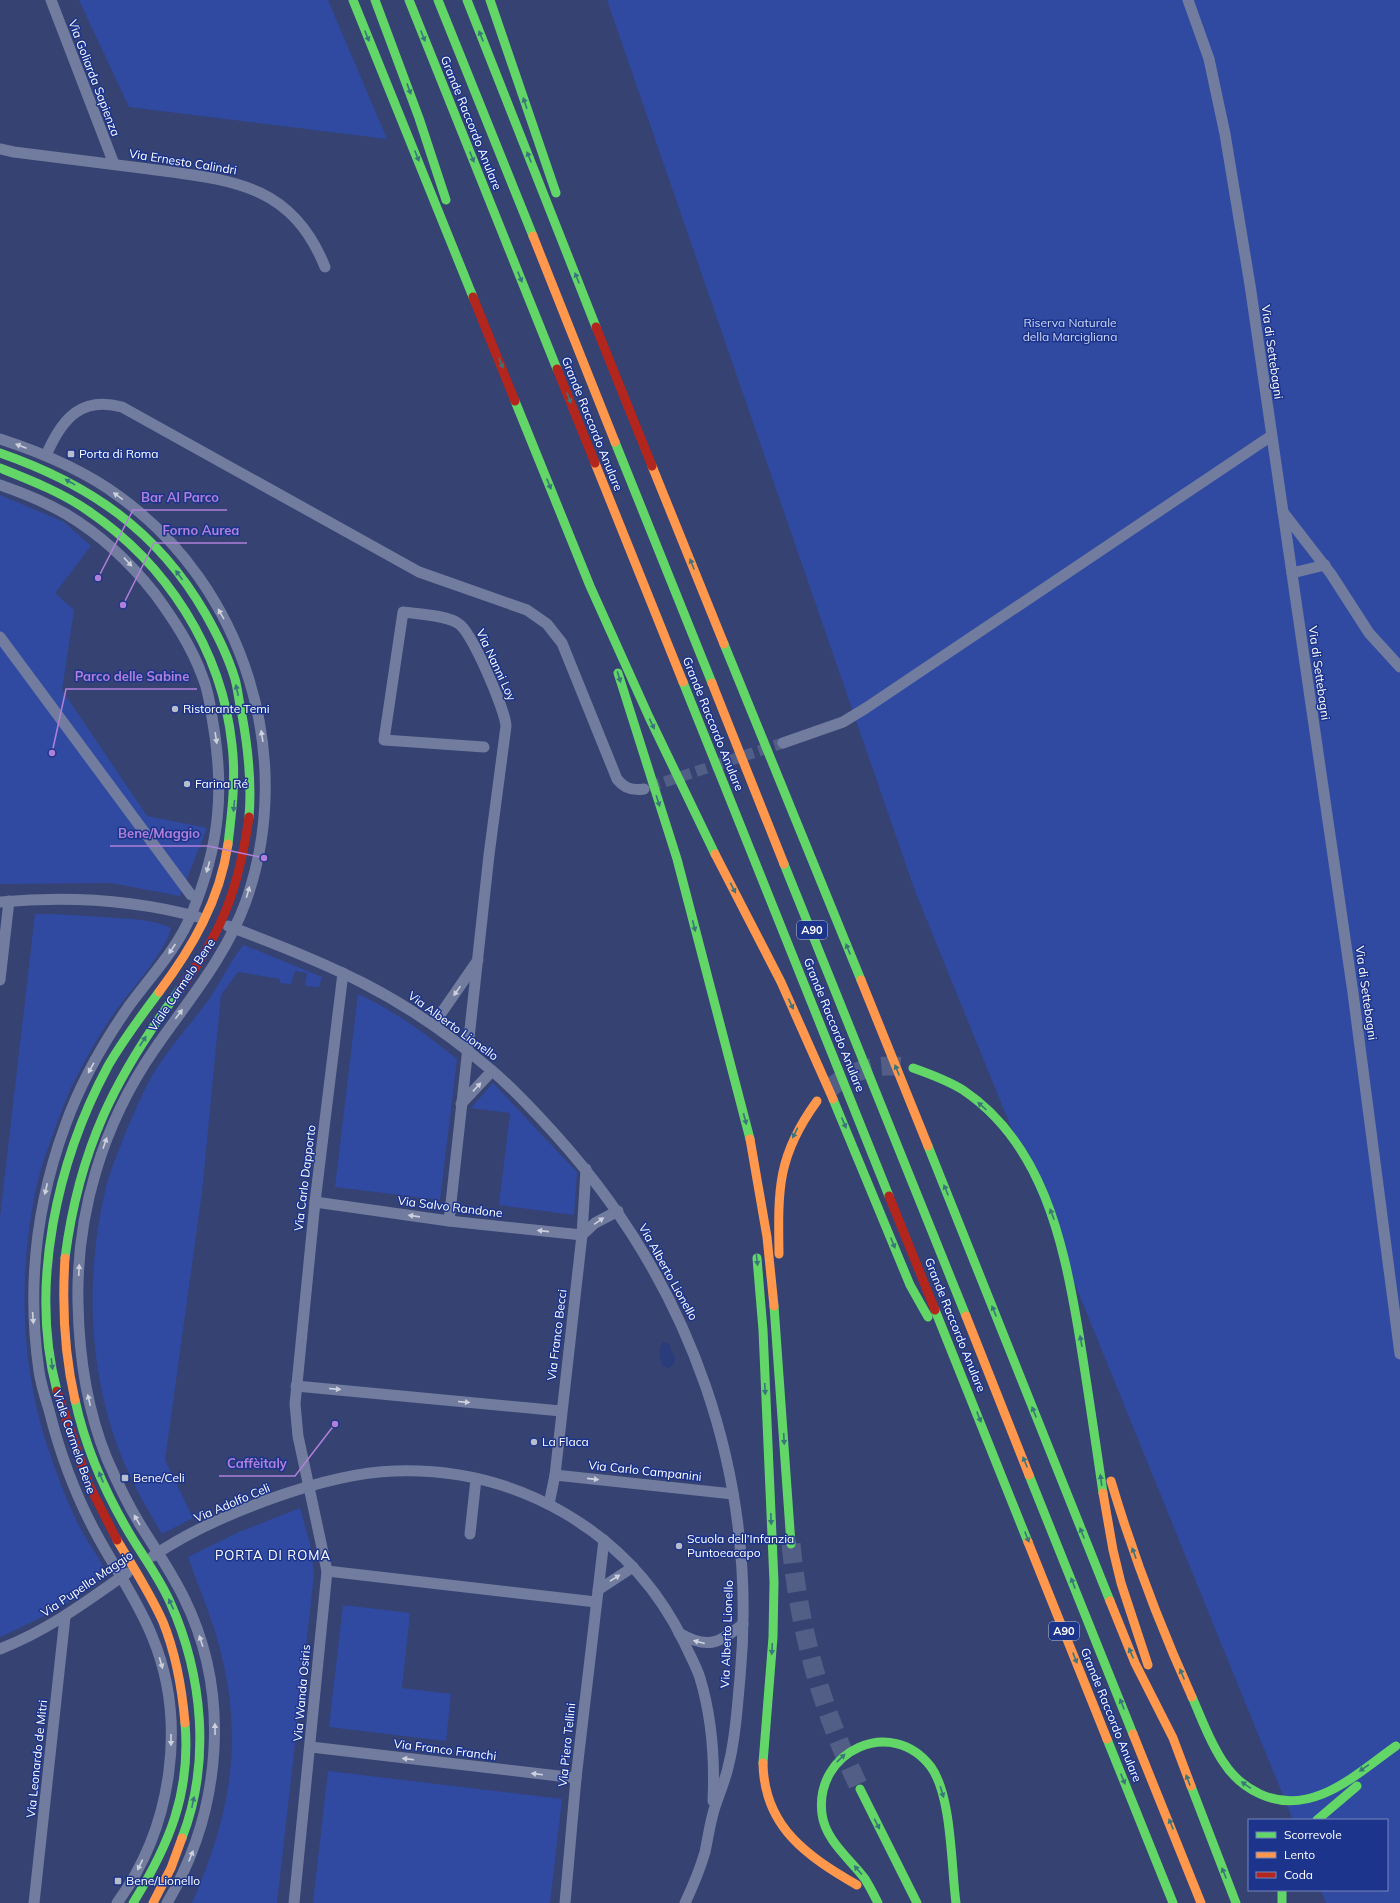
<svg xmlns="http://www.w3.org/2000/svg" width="1400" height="1903" font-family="Mulish,sans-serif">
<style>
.green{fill:#304aa2}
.water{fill:#2a3c7b}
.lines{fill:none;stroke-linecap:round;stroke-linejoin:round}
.street-tunnel{stroke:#535e87;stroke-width:11;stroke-dasharray:11 5.5;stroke-linecap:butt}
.highway-tunnel{stroke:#535e87;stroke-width:19;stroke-dasharray:19 10;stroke-linecap:butt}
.street{stroke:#717c9e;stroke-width:11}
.fast{stroke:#63d668;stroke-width:9}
.slow{stroke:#ff974d;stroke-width:9}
.jam{stroke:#b3261e;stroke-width:9}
.oneway{fill:#38757d}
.oneway2{fill:#cdd1dd}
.poi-dot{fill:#b8bdce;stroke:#1c348b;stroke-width:1.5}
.labels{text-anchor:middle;stroke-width:3;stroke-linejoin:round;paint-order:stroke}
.shield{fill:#1c348b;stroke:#bbc2dc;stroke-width:1}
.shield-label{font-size:11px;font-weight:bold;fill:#fff}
.street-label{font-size:12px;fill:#fff;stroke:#1c348b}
.park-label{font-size:12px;fill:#ccd7f9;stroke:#1c348b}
.poi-label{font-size:12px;fill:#fff;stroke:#1c348b;text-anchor:start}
.neighbourhood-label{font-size:13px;letter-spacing:1px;fill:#fff;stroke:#1c348b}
.leader{fill:none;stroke:#b080d9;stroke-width:1.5}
.callout-dot{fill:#b080d9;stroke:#1c348b;stroke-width:1.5}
.callout-label{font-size:13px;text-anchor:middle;font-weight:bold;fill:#b080d9;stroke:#1c348b;stroke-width:3;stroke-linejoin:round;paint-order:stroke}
</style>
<rect width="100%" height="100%" fill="#354272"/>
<g class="green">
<polygon points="79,0 328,0 387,139 129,107"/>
<polygon points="607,0 1400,0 1400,1903 1326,1903 1321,1890 1387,1890 1387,1820 1293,1820 915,891"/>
<polygon points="0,495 64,522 91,546 55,593 74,610 62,690 147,816 207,828 180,896 111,883 0,884"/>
<path d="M35,914C62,914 89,916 116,918C134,919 154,920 171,928C164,955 131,989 115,1012C100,1033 88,1055 76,1078C68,1092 63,1108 57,1123C51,1140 44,1158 39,1176C18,1264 19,1362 48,1448C58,1478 69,1508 84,1535C91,1547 100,1558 105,1571C90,1595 27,1625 0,1637V1217Z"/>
<path d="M244,945L322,977L319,987L305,986L307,973L295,971L291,984L280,983V979L238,972L221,995L202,1192L165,1460L193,1518L162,1534C150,1513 137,1492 127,1469C88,1382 84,1280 106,1187C110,1171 117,1155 123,1139C133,1115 144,1088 158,1066C173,1044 191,1023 207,1002C217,990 235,952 244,945Z"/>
<path d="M358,994C397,1012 424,1033 457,1059L440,1200L335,1187Z"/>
<polygon points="493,1083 577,1172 574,1215 499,1205 510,1113 471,1108"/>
<path d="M300,1508L311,1548L314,1575L277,1903H192C228,1821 243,1750 223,1661C215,1625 200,1591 188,1557L239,1532Z"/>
<polygon points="343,1605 410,1613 402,1688 451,1694 446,1741 329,1727"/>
<polygon points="328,1771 562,1799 550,1903 313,1903"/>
</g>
<path class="water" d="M663,1342L669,1344L675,1359L674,1364L668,1368L663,1366C659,1360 658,1348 663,1342Z"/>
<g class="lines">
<polyline class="street-tunnel" points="649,787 783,743"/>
<g class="highway-tunnel">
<path d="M829,1089C853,1069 879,1062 910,1068"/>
<path d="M791,1544C800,1634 821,1707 860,1789"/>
</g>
<g class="street">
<polyline points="51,0 114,164"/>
<polyline points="1188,0 1209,59 1225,134 1250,285 1353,993 1400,1354"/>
<path d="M0,149L14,152C59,158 104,163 149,169C229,180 291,182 325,267"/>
<path d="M0,439C43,453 84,470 120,497C244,587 297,756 246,901C226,957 187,1002 154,1050C103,1124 76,1213 78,1303C79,1356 87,1410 107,1459C117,1482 128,1505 141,1526C156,1550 172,1573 184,1598C232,1695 221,1812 167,1903"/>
<path d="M48,451C63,418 82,396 122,407L419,572L527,610L547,624L562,643L617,779C624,788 632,791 644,789"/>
<path d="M0,485C23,493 45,502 66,514C101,535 130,562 155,594C174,620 192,647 203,678C208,690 210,703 212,717C225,789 220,845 192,913C178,948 151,976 129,1006C103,1043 80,1084 65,1126C36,1205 27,1288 39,1371C41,1385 45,1397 49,1410C60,1454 76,1497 98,1537C116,1570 138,1601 152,1636C188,1722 172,1828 117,1903"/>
<polyline points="1283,512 1331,574 1369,633 1400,667"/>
<polyline points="1292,573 1325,565"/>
<polyline points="0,637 191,895"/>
<polyline points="783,743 843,722 866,708 1271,436"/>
<path d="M0,902C65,896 135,900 198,917"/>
<path d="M228,926C274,943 320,961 363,983C408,1006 451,1036 490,1069C513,1088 534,1111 554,1133C691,1284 759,1475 740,1678C737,1707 736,1736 729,1763C726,1779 719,1794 714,1810C710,1823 708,1838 705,1852C700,1869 693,1886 685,1903"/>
<polyline points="0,980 9,901"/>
<polyline points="433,1025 478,960"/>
<polyline points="461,1104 492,1071"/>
<polyline points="315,1202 449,1221 582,1235"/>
<path d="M449,1221L489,855L506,726C505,710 472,632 459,624C448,615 418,614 403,612L384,740L484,747"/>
<polyline points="582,1235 595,1223 618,1211"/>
<polyline points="296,1386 561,1411"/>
<polyline points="555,1475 733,1494"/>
<polyline points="549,1504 555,1475 582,1235 586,1169"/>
<polyline points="470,1534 476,1479"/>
<path d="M153,1556C212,1516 324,1473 395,1471C517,1467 630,1531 684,1642C689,1654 696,1665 700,1678C712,1718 715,1759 713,1801"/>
<polyline points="327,1571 596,1602"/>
<polyline points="598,1590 633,1567"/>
<path d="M679,1633C708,1650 719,1643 743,1624"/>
<path d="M0,1649C47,1631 86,1602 127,1573"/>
<polyline points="311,1747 576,1778"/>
<polyline points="34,1903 65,1617"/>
<polyline points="294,1903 327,1571 298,1436 295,1404 315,1202 343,973"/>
<polyline points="565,1903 576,1778 604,1540"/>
</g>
<g class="fast">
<polyline points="353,0 473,297"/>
<polyline points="375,0 419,118 446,200"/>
<polyline points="409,0 557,369"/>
<polyline points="438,0 533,236"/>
<polyline points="467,0 596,327"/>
<polyline points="490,0 556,193"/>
<polyline points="515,401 590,586 649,717 715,854"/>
<polyline points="615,442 712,683"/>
<path d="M0,453C89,484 157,530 205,613C217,634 228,656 235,679C238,690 239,703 242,715C248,748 252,782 249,817"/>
<path d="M0,468C30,480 61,492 87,510C166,563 222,649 232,745C236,778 232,811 228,844"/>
<polyline points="724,644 861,980"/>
<polyline points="618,673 677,859 750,1139"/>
<polyline points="683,682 889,1196"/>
<polyline points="784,864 966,1316"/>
<path d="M913,1068C930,1074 947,1080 963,1090C1042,1143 1063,1240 1078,1328C1087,1383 1095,1438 1103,1493"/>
<polyline points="833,1099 910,1285 928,1317"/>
<polyline points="928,1146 1110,1601"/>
<path d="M65,1258C79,1149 115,1076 181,988"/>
<polyline points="757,1258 763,1330 774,1582 773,1637 763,1763"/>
<polyline points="774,1306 791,1544"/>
<polyline points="935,1310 1028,1542"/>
<path d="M57,1391C29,1285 57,1161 108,1066C123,1040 141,1016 159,992"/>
<path d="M75,1400C85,1446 104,1490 128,1531C142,1555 159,1577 170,1602C203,1675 211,1763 182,1838"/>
<polyline points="1029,1475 1133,1734"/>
<path d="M1192,1697C1202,1719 1210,1743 1224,1763C1233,1777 1245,1787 1260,1794C1312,1818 1356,1774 1396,1746"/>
<polyline points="1107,1739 1173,1903"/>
<polyline points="1191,1786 1236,1903"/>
<polyline points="860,1789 917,1903"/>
<polyline points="1317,1820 1357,1786"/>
<polyline points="1282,1890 1282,1903"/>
<path d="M133,1903C169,1845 191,1793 185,1723"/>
<path d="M878,1903C874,1895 870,1887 865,1879C850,1859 825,1840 822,1814C814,1751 892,1715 931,1767C952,1796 951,1866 956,1903"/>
</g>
<g class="slow">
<polyline points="533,236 615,442"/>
<polyline points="595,463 683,682"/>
<polyline points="652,466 724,644"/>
<polyline points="712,683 784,864"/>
<polyline points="715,854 781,982 833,1099"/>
<polyline points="861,980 928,1146"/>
<path d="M159,992C192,948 220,900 228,844"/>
<polyline points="750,1139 767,1237 774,1306"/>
<path d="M779,1254C778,1189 777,1156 817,1101"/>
<path d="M65,1258C62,1306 64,1353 75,1400"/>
<polyline points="966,1316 1029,1475"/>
<path d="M1111,1481C1133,1555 1160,1626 1192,1697"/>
<polyline points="1103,1493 1113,1550 1121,1583 1148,1665"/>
<path d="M117,1540C133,1567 150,1593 163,1622C176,1654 182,1688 185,1723"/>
<polyline points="1028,1542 1107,1739"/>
<polyline points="1110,1601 1135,1663 1173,1738 1191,1786"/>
<polyline points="1133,1734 1201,1903"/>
<path d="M763,1763C764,1827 807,1856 857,1885"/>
<polyline points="153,1903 171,1868 182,1838"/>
</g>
<g class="jam">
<polyline points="473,297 515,401"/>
<polyline points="596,327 652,466"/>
<polyline points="557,369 595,463"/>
<path d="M181,988C223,932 239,886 249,817"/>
<polyline points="889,1196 935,1310"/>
<polyline points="57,1391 88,1483 117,1540"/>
</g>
</g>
<defs><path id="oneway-solid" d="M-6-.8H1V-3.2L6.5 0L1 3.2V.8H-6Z"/></defs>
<g class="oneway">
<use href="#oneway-solid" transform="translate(367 36) rotate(68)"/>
<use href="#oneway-solid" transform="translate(423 36) rotate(68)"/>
<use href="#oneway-solid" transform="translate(481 36) rotate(-112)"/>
<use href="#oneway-solid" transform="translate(409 89) rotate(70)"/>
<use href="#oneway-solid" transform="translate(525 103) rotate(-109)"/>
<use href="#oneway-solid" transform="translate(417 156) rotate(68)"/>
<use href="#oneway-solid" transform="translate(472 157) rotate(68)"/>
<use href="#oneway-solid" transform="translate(529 157) rotate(-112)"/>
<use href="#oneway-solid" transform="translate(520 277) rotate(68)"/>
<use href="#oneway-solid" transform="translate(577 278) rotate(-112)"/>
<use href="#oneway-solid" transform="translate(501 363) rotate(68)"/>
<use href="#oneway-solid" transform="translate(569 398) rotate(68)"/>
<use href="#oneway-solid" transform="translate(70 482) rotate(-151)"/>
<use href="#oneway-solid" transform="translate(549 484) rotate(68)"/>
<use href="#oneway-solid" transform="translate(692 564) rotate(-112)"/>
<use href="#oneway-solid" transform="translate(179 575) rotate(-126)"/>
<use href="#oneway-solid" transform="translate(619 677) rotate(73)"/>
<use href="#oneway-solid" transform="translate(237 690) rotate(-102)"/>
<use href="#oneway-solid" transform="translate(652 724) rotate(64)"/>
<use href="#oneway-solid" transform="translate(658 801) rotate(72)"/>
<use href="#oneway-solid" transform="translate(234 806) rotate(96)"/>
<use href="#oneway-solid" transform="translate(733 888) rotate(63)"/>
<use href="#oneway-solid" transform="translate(694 926) rotate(76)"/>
<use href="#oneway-solid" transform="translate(848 949) rotate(-112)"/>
<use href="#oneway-solid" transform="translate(791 1004) rotate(65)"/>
<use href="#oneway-solid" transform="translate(143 1041) rotate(-57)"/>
<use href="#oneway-solid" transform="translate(897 1070) rotate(-112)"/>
<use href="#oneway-solid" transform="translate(982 1106) rotate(-138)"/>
<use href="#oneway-solid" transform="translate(745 1119) rotate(75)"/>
<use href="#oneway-solid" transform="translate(844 1123) rotate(67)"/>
<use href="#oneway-solid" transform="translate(795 1133) rotate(117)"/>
<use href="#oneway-solid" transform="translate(946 1190) rotate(-112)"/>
<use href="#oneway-solid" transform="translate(1052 1214) rotate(-111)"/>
<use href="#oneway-solid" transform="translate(893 1243) rotate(68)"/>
<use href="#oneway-solid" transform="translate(757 1260) rotate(84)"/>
<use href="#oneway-solid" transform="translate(994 1311) rotate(-112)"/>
<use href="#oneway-solid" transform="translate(1081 1341) rotate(-100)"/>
<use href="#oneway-solid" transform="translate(52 1364) rotate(83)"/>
<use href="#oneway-solid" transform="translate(765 1389) rotate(87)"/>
<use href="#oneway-solid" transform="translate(1034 1412) rotate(-112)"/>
<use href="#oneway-solid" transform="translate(979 1417) rotate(68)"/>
<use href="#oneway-solid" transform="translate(784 1439) rotate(87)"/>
<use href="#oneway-solid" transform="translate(1025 1462) rotate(-112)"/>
<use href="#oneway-solid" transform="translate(101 1477) rotate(-113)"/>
<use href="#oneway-solid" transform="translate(1101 1480) rotate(-98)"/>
<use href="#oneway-solid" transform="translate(771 1519) rotate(88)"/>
<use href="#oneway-solid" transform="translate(1082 1533) rotate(-112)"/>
<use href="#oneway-solid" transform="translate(1027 1537) rotate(68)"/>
<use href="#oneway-solid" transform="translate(1134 1553) rotate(-110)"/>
<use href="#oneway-solid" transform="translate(1073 1583) rotate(-111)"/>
<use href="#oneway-solid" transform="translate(171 1604) rotate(-115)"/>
<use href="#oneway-solid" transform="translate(772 1649) rotate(93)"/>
<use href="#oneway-solid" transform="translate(1131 1653) rotate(-114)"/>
<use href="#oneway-solid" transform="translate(1075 1658) rotate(68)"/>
<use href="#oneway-solid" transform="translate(1182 1674) rotate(-113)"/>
<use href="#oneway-solid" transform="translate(1122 1704) rotate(-112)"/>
<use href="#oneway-solid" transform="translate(841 1758) rotate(-44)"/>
<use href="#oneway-solid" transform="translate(1364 1768) rotate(145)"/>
<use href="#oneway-solid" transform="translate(1123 1779) rotate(68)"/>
<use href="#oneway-solid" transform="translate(1188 1780) rotate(-110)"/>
<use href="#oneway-solid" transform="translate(1246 1785) rotate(-145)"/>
<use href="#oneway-solid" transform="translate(942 1792) rotate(73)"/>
<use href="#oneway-solid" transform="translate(193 1802) rotate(-78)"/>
<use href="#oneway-solid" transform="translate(877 1824) rotate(63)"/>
<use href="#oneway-solid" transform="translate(1171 1824) rotate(-112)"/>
<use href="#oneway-solid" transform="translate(858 1870) rotate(-131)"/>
<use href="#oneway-solid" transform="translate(1224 1873) rotate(-112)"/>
</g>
<g class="oneway2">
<use href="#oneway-solid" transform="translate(21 446) rotate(-159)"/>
<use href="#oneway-solid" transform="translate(118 496) rotate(-144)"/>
<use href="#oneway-solid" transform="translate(128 562) rotate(47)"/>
<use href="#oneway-solid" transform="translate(221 614) rotate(-120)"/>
<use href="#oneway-solid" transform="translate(262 736) rotate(-99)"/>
<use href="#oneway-solid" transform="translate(216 738) rotate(81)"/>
<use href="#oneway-solid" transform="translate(208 867) rotate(106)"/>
<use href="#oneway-solid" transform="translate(248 892) rotate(-74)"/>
<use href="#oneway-solid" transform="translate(172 949) rotate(124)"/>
<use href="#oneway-solid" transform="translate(457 991) rotate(125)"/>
<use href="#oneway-solid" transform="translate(179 1014) rotate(-53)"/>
<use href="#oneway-solid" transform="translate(91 1068) rotate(119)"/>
<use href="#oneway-solid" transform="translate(477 1087) rotate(-47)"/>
<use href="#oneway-solid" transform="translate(105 1143) rotate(-71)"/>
<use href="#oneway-solid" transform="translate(46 1189) rotate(103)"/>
<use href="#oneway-solid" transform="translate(414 1216) rotate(-172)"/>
<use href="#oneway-solid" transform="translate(599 1221) rotate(-35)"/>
<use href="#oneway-solid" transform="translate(543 1231) rotate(-174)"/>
<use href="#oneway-solid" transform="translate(79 1270) rotate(-87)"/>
<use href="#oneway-solid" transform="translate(33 1318) rotate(86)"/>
<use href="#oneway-solid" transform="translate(335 1389) rotate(5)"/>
<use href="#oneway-solid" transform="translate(89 1400) rotate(-103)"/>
<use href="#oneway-solid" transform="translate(464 1402) rotate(5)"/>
<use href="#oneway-solid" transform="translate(593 1479) rotate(6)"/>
<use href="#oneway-solid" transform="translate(137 1520) rotate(-120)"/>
<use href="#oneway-solid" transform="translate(615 1578) rotate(-32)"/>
<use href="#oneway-solid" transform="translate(201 1641) rotate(-108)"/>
<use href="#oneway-solid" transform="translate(699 1642) rotate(-165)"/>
<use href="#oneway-solid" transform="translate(161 1663) rotate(74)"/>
<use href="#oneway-solid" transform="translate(215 1729) rotate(-91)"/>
<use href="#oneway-solid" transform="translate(171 1740) rotate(90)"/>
<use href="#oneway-solid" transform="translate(408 1759) rotate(-173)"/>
<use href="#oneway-solid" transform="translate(537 1774) rotate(-173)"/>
<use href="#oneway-solid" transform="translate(191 1856) rotate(-68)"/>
<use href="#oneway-solid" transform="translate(140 1865) rotate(116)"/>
</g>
<g class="poi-dot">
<rect x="67" y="450" width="8" height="8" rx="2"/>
<circle cx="175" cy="709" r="4"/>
<circle cx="187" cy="784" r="4"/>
<circle cx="534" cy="1442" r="4"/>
<rect x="121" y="1474" width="8" height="8" rx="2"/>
<circle cx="679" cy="1546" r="4"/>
<rect x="114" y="1877" width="8" height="8" rx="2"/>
</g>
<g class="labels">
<g class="shield">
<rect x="797" y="921" width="30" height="18" rx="3"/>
<rect x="1049" y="1622" width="30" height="18" rx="3"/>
</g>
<g class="shield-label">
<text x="812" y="934">A90</text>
<text x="1064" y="1635">A90</text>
</g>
<g class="street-label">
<text transform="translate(94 78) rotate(69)" y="4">Via Goliarda Sapienza</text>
<text transform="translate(471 123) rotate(68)" y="4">Grande Raccordo Anulare</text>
<text transform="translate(183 162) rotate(9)" y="4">Via Ernesto Calindri</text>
<text transform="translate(1272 352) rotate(82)" y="4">Via di Settebagni</text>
<text transform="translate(592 424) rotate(68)" y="4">Grande Raccordo Anulare</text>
<text transform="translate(496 665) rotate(65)" y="4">Via Nanni Loy</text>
<text transform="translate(1319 673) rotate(82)" y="4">Via di Settebagni</text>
<text transform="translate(713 724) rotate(68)" y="4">Grande Raccordo Anulare</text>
<text transform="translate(182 985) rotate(-56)" y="4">Viale Carmelo Bene</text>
<text transform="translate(1366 993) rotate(82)" y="4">Via di Settebagni</text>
<text transform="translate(834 1025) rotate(68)" y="4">Grande Raccordo Anulare</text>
<text transform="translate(453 1026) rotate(36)" y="4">Via Alberto Lionello</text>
<text transform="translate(305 1178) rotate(-83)" y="4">Via Carlo Dapporto</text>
<text transform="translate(450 1207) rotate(7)" y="4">Via Salvo Randone</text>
<text transform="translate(668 1272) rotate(61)" y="4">Via Alberto Lionello</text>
<text transform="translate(955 1325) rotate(68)" y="4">Grande Raccordo Anulare</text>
<text transform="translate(557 1335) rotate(-83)" y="4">Via Franco Becci</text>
<text transform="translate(74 1442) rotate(71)" y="4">Viale Carmelo Bene</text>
<text transform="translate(645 1471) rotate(6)" y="4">Via Carlo Campanini</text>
<text transform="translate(232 1503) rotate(-23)" y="4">Via Adolfo Celi</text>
<text transform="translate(87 1584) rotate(-34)" y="4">Via Pupella Maggio</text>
<text transform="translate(727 1634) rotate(-88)" y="4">Via Alberto Lionello</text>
<text transform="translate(302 1693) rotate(-85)" y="4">Via Wanda Osiris</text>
<text transform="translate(1111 1715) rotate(68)" y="4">Grande Raccordo Anulare</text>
<text transform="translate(567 1745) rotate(-84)" y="4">Via Piero Tellini</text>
<text transform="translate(445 1750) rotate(7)" y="4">Via Franco Franchi</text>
<text transform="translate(37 1759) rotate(-84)" y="4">Via Leonardo de Mitri</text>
</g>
<g class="park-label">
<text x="1070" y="327">Riserva Naturale<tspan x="1070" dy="14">della Marcigliana</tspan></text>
</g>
<g class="poi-label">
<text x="79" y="458">Porta di Roma</text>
<text x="183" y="713">Ristorante Temi</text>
<text x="195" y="788">Farina Ré</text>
<text x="542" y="1446">La Flaca</text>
<text x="133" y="1482">Bene/Celi</text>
<text x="687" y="1543">Scuola dell’Infanzia<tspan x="687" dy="14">Puntoeacapo</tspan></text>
<text x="126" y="1885">Bene/Lionello</text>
</g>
<g class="neighbourhood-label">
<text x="273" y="1560">PORTA DI ROMA</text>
</g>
</g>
<path class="leader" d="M98 578L133 510H227M123 605L154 543H247M52 753L66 689H197M264 858L208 846H110M335 1424L295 1476H219"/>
<g class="callout-dot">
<circle cx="98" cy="578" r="4"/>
<circle cx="123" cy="605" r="4"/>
<circle cx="52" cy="753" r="4"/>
<circle cx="264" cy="858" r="4"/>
<circle cx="335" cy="1424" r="4"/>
</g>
<g class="callout-label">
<text x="180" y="502">Bar Al Parco</text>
<text x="201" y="535">Forno Aurea</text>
<text x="132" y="681">Parco delle Sabine</text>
<text x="159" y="838">Bene/Maggio</text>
<text x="257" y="1468">Caffèitaly</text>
</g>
<rect x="1248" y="1819" width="140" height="72" fill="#1c348b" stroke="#7785b9"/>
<rect x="1256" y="1832" width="20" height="6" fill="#63d668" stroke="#7785b9"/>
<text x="1284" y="1839" font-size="12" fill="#ffffff">Scorrevole</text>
<rect x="1256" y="1852" width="20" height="6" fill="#ff974d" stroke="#7785b9"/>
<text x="1284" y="1859" font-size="12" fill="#ffffff">Lento</text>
<rect x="1256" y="1872" width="20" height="6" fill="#b3261e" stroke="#7785b9"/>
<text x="1284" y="1879" font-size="12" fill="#ffffff">Coda</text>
</svg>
